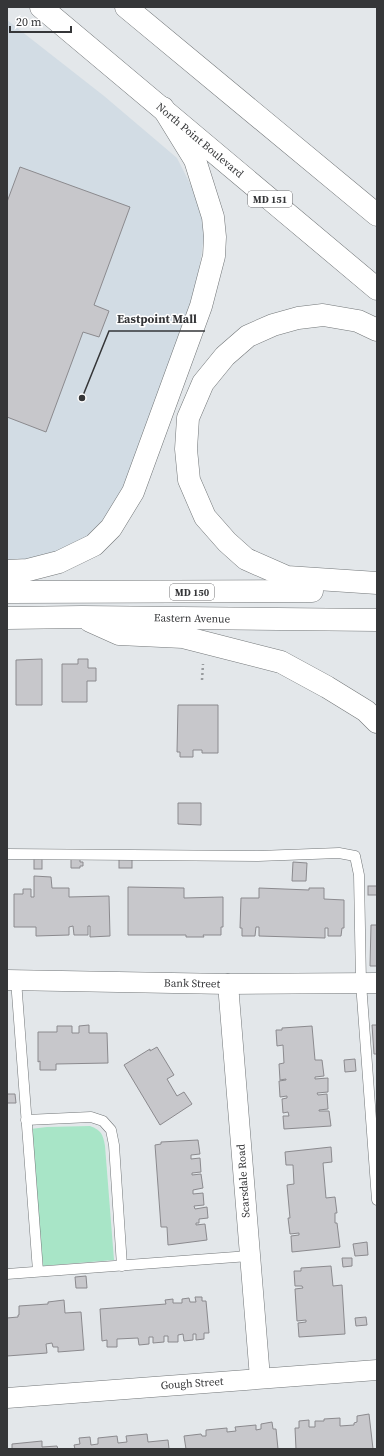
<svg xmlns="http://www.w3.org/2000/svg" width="384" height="1456" font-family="'Source Serif 4',serif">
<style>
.built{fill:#d2dce4}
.green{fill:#a8e5c7}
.building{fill:#c7c7cb;stroke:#8b8a8e}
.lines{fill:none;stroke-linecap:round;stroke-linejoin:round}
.lane-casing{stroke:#727678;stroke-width:11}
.street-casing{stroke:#727678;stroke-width:21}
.primary-casing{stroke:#727678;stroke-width:23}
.path{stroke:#989b9e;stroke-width:2.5;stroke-dasharray:2 3;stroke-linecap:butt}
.lane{stroke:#fff;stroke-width:10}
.street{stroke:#fff;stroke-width:20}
.primary{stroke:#fff;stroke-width:22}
.labels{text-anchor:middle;stroke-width:3;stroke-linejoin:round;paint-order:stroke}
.shield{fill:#fff;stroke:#727274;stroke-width:1}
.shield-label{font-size:10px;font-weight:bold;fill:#353638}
.street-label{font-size:11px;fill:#353638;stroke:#fff}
.leader{fill:none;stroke:#353638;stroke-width:1.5}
.callout-dot{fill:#353638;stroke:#fff;stroke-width:1.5}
.callout-label{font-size:12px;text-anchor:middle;font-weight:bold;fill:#353638;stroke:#fff;stroke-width:3;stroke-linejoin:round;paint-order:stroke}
</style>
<rect width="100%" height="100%" fill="#e3e7ea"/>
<polygon class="built" points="7,20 104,96 177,158 207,217 196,290 117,506 74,549 7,566"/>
<path class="green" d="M90,1126C101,1130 103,1134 105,1146L114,1260L43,1266L30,1129L47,1127Z"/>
<g class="building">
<polygon points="20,167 130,207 94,305 109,311 99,337 83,332 46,432 7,417 7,202"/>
<polygon points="42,659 42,705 16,705 16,660"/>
<polygon points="78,659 88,659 88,668 96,668 96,681 87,681 87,702 62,702 62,664 78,664"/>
<polygon points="178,705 218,705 218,753 202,753 202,750 193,750 193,757 180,757 180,752 177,752"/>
<polygon points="178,803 201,803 201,825 178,824"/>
<rect x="34" y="858" width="8" height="11"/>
<rect x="119" y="858" width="13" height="10"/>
<polygon points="71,859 80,859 80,862 83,862 83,866 80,866 80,868 71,868"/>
<polygon points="293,862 307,863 306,881 292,881"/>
<polygon points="34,876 51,877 52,888 69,888 69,897 109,896 110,936 90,937 90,926 88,926 88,935 74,935 73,926 69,927 69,935 36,936 36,927 14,927 14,894 23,894 23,889 31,889 31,897 34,897"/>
<rect x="368" y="886" width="9" height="9"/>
<polygon points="128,887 184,888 184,898 223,897 223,927 221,927 221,935 203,935 204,937 186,937 186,935 128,935"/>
<polygon points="259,888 309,890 309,888 324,888 324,899 344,900 344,928 342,928 341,936 328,936 328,928 325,928 325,938 259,936 259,927 256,927 255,936 242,936 242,928 240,928 241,898 259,898"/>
<polygon points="371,925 377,925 377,966 370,966"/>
<polygon points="89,1025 89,1033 107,1033 108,1063 56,1064 56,1070 40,1070 40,1061 38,1062 38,1032 57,1032 57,1026 72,1026 72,1033 79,1033 79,1026"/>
<polygon points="372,1025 377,1025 377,1054 374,1054"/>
<polygon points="312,1026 315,1060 322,1060 324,1076 315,1077 315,1079 328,1078 328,1092 317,1093 318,1095 327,1094 328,1109 319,1110 319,1111 329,1111 331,1126 284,1129 283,1116 289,1116 288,1112 283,1113 282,1099 287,1098 287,1096 280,1097 279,1081 286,1080 286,1079 280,1080 279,1064 284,1063 283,1045 277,1046 276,1030 282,1030 282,1028"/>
<polygon points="157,1047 174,1075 167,1079 177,1096 184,1092 192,1104 160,1125 124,1065 150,1049 150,1051"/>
<polygon points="355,1059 356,1071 345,1072 344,1060"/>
<polygon points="7,1094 15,1094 16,1103 7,1103"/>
<polygon points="198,1140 200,1154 191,1155 191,1159 200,1158 201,1172 192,1173 192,1175 201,1174 203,1188 193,1190 193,1194 203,1193 204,1205 194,1206 195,1209 207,1207 208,1218 199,1219 199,1223 196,1223 196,1225 205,1224 207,1240 168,1245 167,1227 161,1227 155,1145 161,1144 161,1142"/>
<polygon points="331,1147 332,1162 323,1163 326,1198 335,1197 337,1213 335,1213 335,1223 337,1223 340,1247 292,1252 291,1236 299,1235 299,1233 290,1234 288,1218 290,1218 287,1185 294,1184 293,1165 286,1165 285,1152"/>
<polygon points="367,1242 368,1255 355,1256 353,1244"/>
<polygon points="342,1258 352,1258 352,1266 343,1267"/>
<polygon points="331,1266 333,1286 342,1285 345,1334 299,1337 298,1323 306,1322 306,1320 297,1321 295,1289 303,1288 302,1286 295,1286 294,1271 301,1271 301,1268"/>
<polygon points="86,1276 87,1288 76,1288 75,1277"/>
<polygon points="195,1297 202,1297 202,1301 206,1301 209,1333 204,1333 204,1339 196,1340 196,1334 193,1334 193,1340 184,1341 183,1334 178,1335 178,1342 168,1342 168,1336 164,1336 164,1342 153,1343 153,1337 149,1337 149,1344 139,1345 138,1338 117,1339 117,1347 107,1347 107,1340 102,1341 100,1309 166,1304 165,1300 173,1299 173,1303 182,1303 182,1299 189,1298 190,1302 196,1302"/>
<polygon points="64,1300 65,1313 81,1312 84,1350 58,1352 58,1347 53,1347 52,1343 46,1344 47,1353 7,1356 7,1318 18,1317 18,1315 19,1315 19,1306 48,1304 48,1302"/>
<polygon points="366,1317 367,1325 356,1326 355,1318"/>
<polygon points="369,1414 373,1449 296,1449 295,1428 299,1428 299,1421 309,1420 309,1427 315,1427 315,1421 324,1421 324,1419 340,1418 340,1426 354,1425 354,1423 357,1422 357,1416"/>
<polygon points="272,1422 273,1429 276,1429 278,1449 186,1449 184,1436 201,1434 202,1436 206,1436 206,1430 227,1428 227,1432 236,1431 235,1427 256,1425 256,1430 261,1429 261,1424"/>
<polygon points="147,1434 148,1442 168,1440 169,1449 75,1449 74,1445 80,1444 79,1438 90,1437 91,1445 98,1444 98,1438 117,1436 118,1443 127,1442 126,1436"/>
<polygon points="42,1441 42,1447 57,1446 58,1449 12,1449 12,1444"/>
</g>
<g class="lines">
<defs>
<g id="lane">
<polyline points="7,854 258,856 339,853 355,856 359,875 361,983 377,1200"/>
<polyline points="16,980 38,1271"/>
<polyline points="26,1120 91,1117 103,1121 111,1130 114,1145 122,1266"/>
<polyline points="7,1274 249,1256"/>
</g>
<g id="street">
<polyline points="7,980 228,984 377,983"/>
<polyline points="228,984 260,1378"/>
<polyline points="7,1398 377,1370"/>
</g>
<g id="primary">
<polyline points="41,7 377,289"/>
<polyline points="126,7 377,215"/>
<polyline points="377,330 358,321 323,315 298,318 273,325 248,336 225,356 203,383 188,418 186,449 189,480 205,517 227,542 246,559 287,577 377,583"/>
<polyline points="7,571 28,570 59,562 94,545 111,528 133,492 201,306 214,256 215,237 213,217 195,160 163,108"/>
<polyline points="7,592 312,591"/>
<polyline points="7,618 82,617 377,620"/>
<polyline points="90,621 119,634 183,637 281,662 327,687 366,711 377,722"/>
</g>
</defs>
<use href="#lane" class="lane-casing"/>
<use href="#street" class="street-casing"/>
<use href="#primary" class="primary-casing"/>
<polyline class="path" points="202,680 203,664"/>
<use href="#lane" class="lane"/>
<use href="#street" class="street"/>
<use href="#primary" class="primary"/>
</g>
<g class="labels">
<g class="shield">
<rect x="248" y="191" width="44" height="16" rx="3"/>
<rect x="170" y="584" width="44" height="16" rx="3"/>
</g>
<g class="shield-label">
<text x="270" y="203">MD 151</text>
<text x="192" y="596">MD 150</text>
</g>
<g class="street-label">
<text transform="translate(200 140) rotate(40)" y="4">North Point Boulevard</text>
<text transform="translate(192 618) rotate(1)" y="4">Eastern Avenue</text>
<text transform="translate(192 983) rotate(1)" y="4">Bank Street</text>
<text transform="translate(243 1181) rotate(-94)" y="4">Scarsdale Road</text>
<text transform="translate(192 1383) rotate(-4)" y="4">Gough Street</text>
</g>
</g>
<path class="leader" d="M82 398L109 331H205"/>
<circle class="callout-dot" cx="82" cy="398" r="4"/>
<g class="callout-label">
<text x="157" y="323">Eastpoint Mall</text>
</g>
<rect width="384" height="1456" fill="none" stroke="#353638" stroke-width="16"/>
<path d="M10 26v6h61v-6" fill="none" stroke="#353638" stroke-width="2"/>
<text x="16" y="26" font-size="12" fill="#353638" stroke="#ffffff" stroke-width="3" paint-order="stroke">20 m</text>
</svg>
